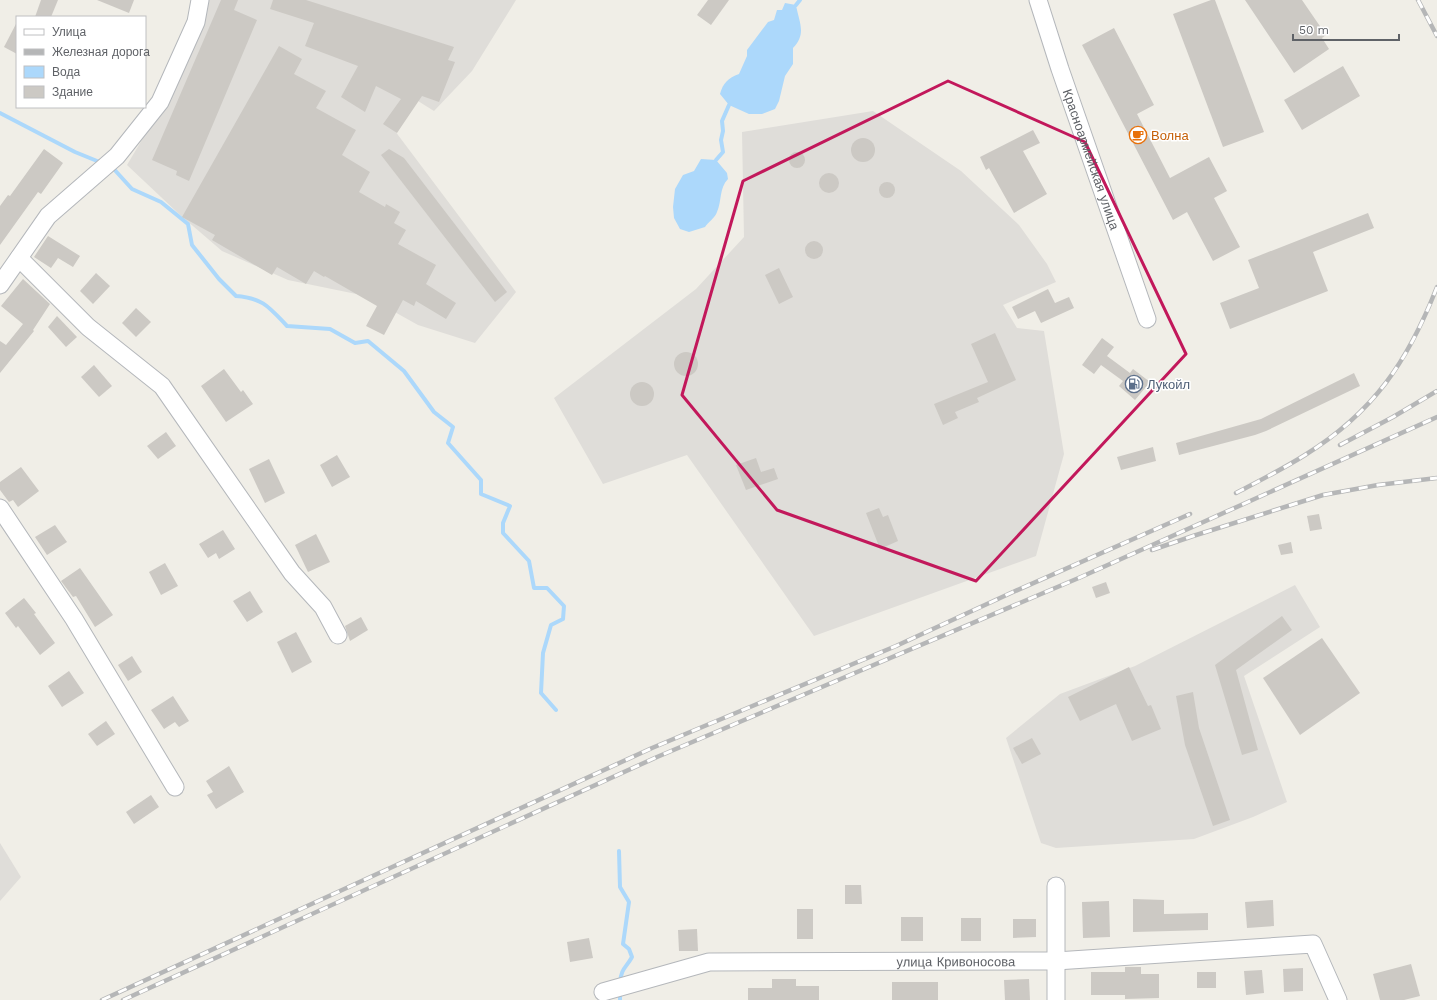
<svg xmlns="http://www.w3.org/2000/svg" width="1437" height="1000" font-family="'Work Sans',sans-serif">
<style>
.industrial{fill:#dfddd9}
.water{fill:#acd8fb}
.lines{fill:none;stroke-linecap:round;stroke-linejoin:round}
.stream{stroke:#acd8fb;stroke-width:4}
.building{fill:#ccc9c4}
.minor-casing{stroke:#b4b7bb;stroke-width:19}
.minor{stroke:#fff;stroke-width:17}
.rail-casing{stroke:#b5b6b7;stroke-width:4.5}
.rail{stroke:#fff;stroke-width:3;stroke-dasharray:9;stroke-linecap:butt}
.marked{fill:none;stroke:#c2185b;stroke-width:3;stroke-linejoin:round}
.labels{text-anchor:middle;stroke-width:3;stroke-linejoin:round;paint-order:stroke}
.food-label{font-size:13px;fill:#c56008;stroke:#fff;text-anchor:start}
.street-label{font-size:13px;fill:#5f6267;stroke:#fff}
.service-label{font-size:13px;fill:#4e5e75;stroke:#fff;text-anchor:start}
</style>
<rect width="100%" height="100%" fill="#f0eee7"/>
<g class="industrial">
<polygon points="206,0 516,0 472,71 434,111 418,101 395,131 516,292 475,343 418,325 366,296 288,280 222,251 179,214 127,165 187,64 204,15"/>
<polygon points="873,111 961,171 1019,225 1047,264 1056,282 1003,305 1017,328 1044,331 1064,454 1036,556 814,636 687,455 603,484 554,398 696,289 744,237 742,132"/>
<polygon points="1295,585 1320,627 1244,676 1287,802 1253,817 1194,839 1056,848 1041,843 1006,738 1060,694 1135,666"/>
<polygon points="0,843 21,877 0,901"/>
</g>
<g class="water">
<path d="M785,3L796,5C799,22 807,34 793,48V64L785,76L779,101L775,109L762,114H749L729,105L720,94C723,83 728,78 739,74L747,56V50L768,22L774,20L777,10H782Z"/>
<path d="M701,159L716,160L727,173L728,179C719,188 722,201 717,212C715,218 708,222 705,227L689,232L680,229L674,218L673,207L675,189L683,175L694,171Z"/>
</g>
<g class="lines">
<g class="stream">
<polyline points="796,5 800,0"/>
<polyline points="0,113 75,152 102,163"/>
<polyline points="716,160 723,152 721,140 723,131 722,121 729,105"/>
<path d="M112,167L132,189L161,202L188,224L192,245L219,279L236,296C263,298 269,307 287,326L330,329L355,343L368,341L404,371L434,412L453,427L448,443L481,480V494L510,506L503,523V533L529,561L534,588H547L564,606L563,619L551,625L543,653L541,693L556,710"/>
<path d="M619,851L620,887L629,902L623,944L629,949L632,957C626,968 621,968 620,983"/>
<polyline points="620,1000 620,992"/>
</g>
</g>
<g class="building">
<polygon points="41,0 58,0 51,17 35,17"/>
<polygon points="97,0 134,0 129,13"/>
<polygon points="221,0 238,0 234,10 257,20 189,181 176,175 177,171 152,160"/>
<polygon points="273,0 306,0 454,47 448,60 455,62 439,102 422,96 397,133 383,124 401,99 376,86 365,112 341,97 358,66 305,46 314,23 270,9"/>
<polygon points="708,0 729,0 711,25 697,15"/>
<polygon points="1211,0 1215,0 1264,132 1223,147 1173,14"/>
<polygon points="1245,0 1302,0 1326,35 1322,38 1329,49 1294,73"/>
<polygon points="17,22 17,54 4,47"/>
<polygon points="1114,28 1154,105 1137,114 1170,178 1209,157 1227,191 1214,198 1240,247 1213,261 1187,212 1173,220 1082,45"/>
<polygon points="279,46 302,59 294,74 326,91 316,108 356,130 342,155 370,172 359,192 385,207 386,204 400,212 394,223 406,230 398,244 436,265 426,284 456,303 446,319 416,301 414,306 403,300 384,335 366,326 377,306 325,276 324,277 314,271 306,284 277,267 272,275 212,240 215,235 182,217"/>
<polygon points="1343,66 1360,96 1302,130 1284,100"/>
<polygon points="1033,130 1040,143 1023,151 1047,194 1014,213 989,168 986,170 980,157"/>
<circle cx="863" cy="150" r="12"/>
<polygon points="44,149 63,163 41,194 38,192 0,245 0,206 8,195 10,196"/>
<polygon points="389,149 404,158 507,292 495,302 381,155"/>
<circle cx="797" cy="160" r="8"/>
<circle cx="829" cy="183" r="10"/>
<circle cx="887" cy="190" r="8"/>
<polygon points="1368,213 1374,228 1313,252 1328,291 1230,329 1220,303 1259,288 1248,260"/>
<polygon points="48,236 80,256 73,267 58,258 51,268 34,257"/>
<circle cx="814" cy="250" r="9"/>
<polygon points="779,268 793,297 779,304 765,275"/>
<polygon points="96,273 110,286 93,304 80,291"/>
<polygon points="23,279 50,304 33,330 34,331 0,373 0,341 6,345 23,324 1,306"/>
<polygon points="1048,289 1055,303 1069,297 1074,308 1041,323 1035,311 1018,319 1012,307"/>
<polygon points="136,308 151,322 136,337 122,323"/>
<polygon points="57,316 77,337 66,347 48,327"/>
<polygon points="995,333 1016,380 977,398 979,402 955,412 958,418 943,425 934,404 988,382 971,344"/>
<polygon points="1102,338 1114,347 1107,356 1130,373 1133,369 1150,382 1135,400 1119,386 1123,381 1101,365 1094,374 1082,365"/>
<circle cx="686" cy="364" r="12"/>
<polygon points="94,365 112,386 99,397 81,377"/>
<polygon points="224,369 241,392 243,390 253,404 226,422 201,386"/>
<polygon points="1354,373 1360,386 1266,431 1255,435 1179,455 1176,443 1261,419"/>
<circle cx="642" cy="394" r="12"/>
<polygon points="166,432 176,446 158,459 147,446"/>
<polygon points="1153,447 1156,461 1121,470 1117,457"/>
<polygon points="337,455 350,477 332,487 320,465"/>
<polygon points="756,458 761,472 774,468 778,479 746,490 736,465"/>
<polygon points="269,459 285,493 265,503 249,469"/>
<polygon points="21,467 39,491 18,507 13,500 9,502 0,490 0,482"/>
<polygon points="879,508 883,517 888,515 898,541 880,549 866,513"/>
<polygon points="1319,514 1322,529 1310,531 1307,516"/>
<polygon points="55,525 67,542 47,555 35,537"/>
<polygon points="223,530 235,549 219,559 216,553 208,558 199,544"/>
<polygon points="316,534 330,562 308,572 295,545"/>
<polygon points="1291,542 1293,553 1281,555 1278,545"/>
<polygon points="165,563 178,586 161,595 149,572"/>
<polygon points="80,568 113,615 95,627 76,596 73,597 61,581"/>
<polygon points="1106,582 1110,593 1096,598 1092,587"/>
<polygon points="250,591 263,612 247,622 233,601"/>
<polygon points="24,598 36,613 34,614 55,643 40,655 18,626 16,628 5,613"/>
<polygon points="1282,616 1292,630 1236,670 1258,750 1242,755 1215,665"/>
<polygon points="361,617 368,630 350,641 345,626"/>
<polygon points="296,632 312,662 292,673 277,642"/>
<polygon points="1322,638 1360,693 1300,735 1263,678"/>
<polygon points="132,656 142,672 128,681 118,665"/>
<polygon points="1129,667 1148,706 1151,705 1161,729 1132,741 1116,704 1080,721 1068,697"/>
<polygon points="69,671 84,693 62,707 48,686"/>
<polygon points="1193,692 1199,728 1230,820 1213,826 1185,745 1176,696"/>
<polygon points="173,696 189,721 179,727 175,722 164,729 151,710"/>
<polygon points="106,721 115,734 97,746 88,734"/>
<polygon points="1032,738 1041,754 1022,764 1013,748"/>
<polygon points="229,766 244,792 216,809 207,795 213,792 206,781"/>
<polygon points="151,795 159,807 134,824 126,812"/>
<polygon points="845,885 861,885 862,904 845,904"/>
<polygon points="1133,899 1164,900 1164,914 1208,913 1208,930 1133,932"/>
<polygon points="1273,900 1274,926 1247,928 1245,902"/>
<polygon points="1109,901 1110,937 1083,938 1082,902"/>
<rect x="797" y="909" width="16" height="30"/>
<rect x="901" y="917" width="22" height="24"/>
<rect x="961" y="918" width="20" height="23"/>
<polygon points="1013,919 1036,919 1036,937 1013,938"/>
<polygon points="697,929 698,951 679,951 678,930"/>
<polygon points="589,938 593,958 570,962 567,942"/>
<polygon points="1411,964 1420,996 1404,1000 1380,1000 1373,974"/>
<polygon points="1125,967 1141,967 1141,974 1159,974 1159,998 1125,999 1125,995 1091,995 1091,972 1125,972"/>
<polygon points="1303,968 1303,991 1284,992 1283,969"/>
<polygon points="1262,970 1264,993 1246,995 1244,971"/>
<rect x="1197" y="972" width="19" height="16"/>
<polygon points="772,979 796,979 796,986 819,986 819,1000 748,1000 748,988 772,988"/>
<polygon points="1029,979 1030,1000 1005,1000 1004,980"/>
<rect x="892" y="982" width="46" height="18"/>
</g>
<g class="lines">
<defs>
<g id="minor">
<path id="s1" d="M1038,0L1060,69L1147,319"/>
<polyline points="19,258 88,327 162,386 292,573 323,607 338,635"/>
<polyline points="0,285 48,216 117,156 160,102 196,22 200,0"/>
<polyline points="0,508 74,619 175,787"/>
<polyline points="1056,886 1056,1000"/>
<path id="s2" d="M603,992L709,962L1056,961L1313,944L1338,1000"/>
</g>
</defs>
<use href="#minor" class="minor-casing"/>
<use href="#minor" class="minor"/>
<defs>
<g id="rail">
<polyline points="1418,0 1437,36"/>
<polyline points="1340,445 1393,417 1437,391"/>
<path d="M1236,493C1259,481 1283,469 1305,455C1374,412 1408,361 1437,287"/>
<polyline points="1152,550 1193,536 1323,495 1378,485 1437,478"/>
<polyline points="102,1000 652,748 896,646 1013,592 1190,514"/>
<polyline points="123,1000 657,757 1081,577 1437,417"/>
</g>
</defs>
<use href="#rail" class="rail-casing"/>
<use href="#rail" class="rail"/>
</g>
<path class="marked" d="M948,81L1085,142L1186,354L976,581L777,510L682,395L743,181Z"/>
<defs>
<symbol id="cafe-ring" viewBox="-11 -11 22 22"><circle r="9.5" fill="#fff" stroke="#e8710a" stroke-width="1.5"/><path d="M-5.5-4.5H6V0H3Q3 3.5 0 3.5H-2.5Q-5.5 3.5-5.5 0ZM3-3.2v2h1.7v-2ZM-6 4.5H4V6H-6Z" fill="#e8710a"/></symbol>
<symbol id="fuel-ring" viewBox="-11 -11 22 22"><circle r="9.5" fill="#fff" stroke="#5c6f8a" stroke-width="1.5"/><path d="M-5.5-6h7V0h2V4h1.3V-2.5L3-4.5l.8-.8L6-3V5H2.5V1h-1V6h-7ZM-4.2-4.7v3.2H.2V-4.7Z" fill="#5c6f8a"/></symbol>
</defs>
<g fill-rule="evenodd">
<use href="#cafe-ring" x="1128" y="125" width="20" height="20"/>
<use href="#fuel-ring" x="1124" y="374" width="20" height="20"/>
</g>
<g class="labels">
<g class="food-label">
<text x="1151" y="140">Волна</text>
</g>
<g class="street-label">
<text dy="5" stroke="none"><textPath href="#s1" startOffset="168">Красноармейская улица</textPath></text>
<text dy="5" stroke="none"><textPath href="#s2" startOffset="357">улица Кривоносова</textPath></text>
</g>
<g class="service-label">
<text x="1147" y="389">Лукойл</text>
</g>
</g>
<rect x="16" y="16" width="130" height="92" fill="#ffffff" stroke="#bfc0c2"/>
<rect x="24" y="29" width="20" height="6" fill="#ffffff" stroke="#bfc0c2"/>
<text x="52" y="36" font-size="12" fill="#5f6267">Улица</text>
<rect x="24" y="49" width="20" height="6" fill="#b5b6b7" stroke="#bfc0c2"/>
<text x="52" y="56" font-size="12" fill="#5f6267">Железная дорога</text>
<rect x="24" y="66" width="20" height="12" fill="#acd8fb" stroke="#bfc0c2"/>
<text x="52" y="76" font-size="12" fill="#5f6267">Вода</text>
<rect x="24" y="86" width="20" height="12" fill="#ccc9c4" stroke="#bfc0c2"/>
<text x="52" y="96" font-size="12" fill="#5f6267">Здание</text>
<path d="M1293 34v6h106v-6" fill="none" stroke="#5f6267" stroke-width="2"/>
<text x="1299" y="34" font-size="12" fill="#5f6267" stroke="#ffffff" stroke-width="3" paint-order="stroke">50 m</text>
</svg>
